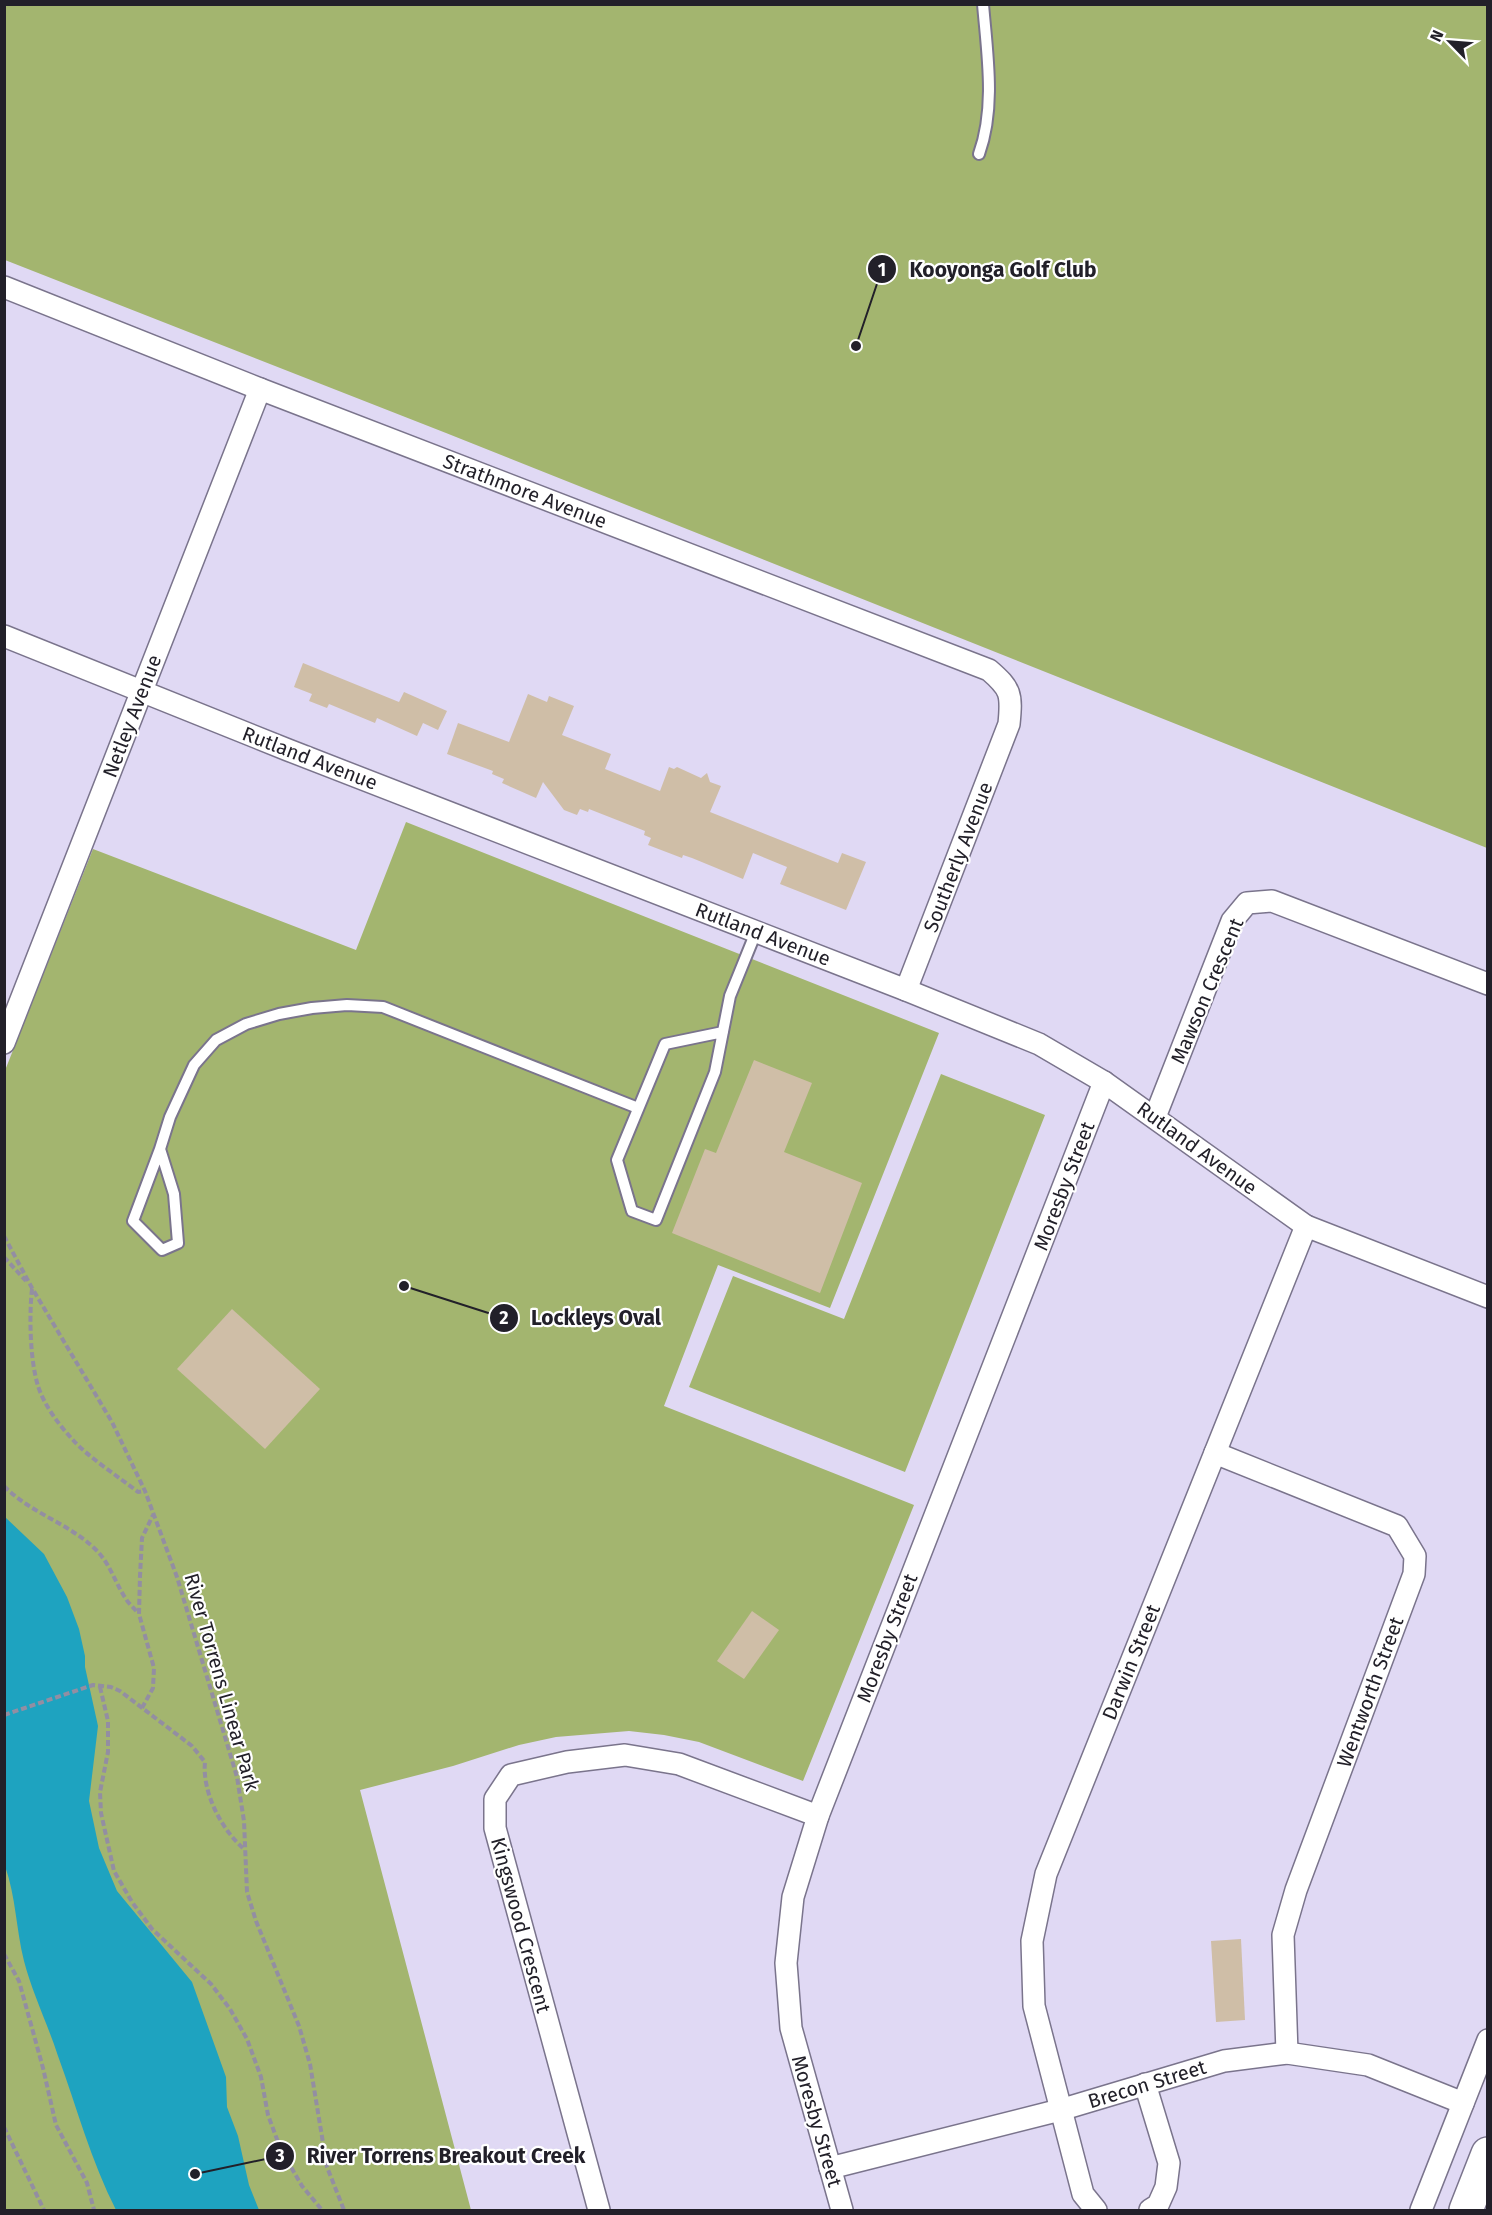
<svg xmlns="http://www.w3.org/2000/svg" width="1492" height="2215" font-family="'Fira Sans',sans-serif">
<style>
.green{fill:#a3b56f}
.water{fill:#1ea3c0}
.building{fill:#cfbea7}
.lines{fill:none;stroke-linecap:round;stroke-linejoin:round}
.service-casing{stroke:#7a748c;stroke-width:14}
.minor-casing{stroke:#7a748c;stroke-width:24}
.primary-casing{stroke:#7a748c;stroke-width:36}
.path{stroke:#938ea2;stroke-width:4;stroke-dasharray:6 3;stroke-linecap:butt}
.service{stroke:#fff;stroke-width:10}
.minor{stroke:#fff;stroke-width:21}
.primary{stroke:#fff;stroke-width:33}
.labels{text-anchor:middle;stroke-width:4.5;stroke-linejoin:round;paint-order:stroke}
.street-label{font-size:20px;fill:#222029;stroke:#fff}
.leader{fill:none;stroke:#222029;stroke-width:2}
.callout-dot{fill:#222029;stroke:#fff;stroke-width:2}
.mark-label{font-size:18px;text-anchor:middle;font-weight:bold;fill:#fff}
.callout-label{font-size:21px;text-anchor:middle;font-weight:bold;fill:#222029;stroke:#fff;stroke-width:4.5;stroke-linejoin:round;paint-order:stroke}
</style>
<rect width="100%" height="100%" fill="#e0d9f4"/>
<g class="green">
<polygon points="4,5 1487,5 1487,848 446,433 5,260"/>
<polygon points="406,822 939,1033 830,1308 718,1265 664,1406 914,1505 803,1781 699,1742 664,1735 629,1731 556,1737 519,1745 453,1766 360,1790 471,2210 5,2210 4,1073 93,849 356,950"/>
<polygon points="941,1074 1045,1115 905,1472 689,1387 733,1276 844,1319"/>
</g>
<path class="water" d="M5,1517L44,1554L67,1597L79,1629L85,1656V1667L98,1726L89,1801L99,1848L117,1891L192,1982L226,2077L227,2107L238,2136L249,2185L259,2210H116C91,2161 77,2108 58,2056C48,2025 32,1992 24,1961C16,1929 16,1897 5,1866Z"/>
<g class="building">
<polygon points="303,663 399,702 404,692 447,711 438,730 423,723 417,736 377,718 375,723 329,704 327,708 309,701 312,694 294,687"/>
<polygon points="528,694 547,702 549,696 574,706 562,735 611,754 605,769 660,791 669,767 674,769 677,767 701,778 707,773 710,782 721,786 710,812 838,863 842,853 866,862 846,910 780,884 787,867 753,853 743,879 692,858 683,855 682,858 648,845 651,838 644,835 645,831 589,809 588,812 580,809 577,815 564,810 543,782 536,798 502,783 504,779 492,774 493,771 447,754 458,723 509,742"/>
<polygon points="754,1060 812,1083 784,1152 862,1183 820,1293 672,1233 705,1149 716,1153"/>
<polygon points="232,1309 320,1389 265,1449 177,1369"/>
<polygon points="752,1611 779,1630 744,1679 717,1661"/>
<polygon points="1241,1939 1245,2020 1216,2022 1211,1941"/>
</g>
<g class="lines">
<defs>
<g id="service">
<path d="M979,154C996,107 987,53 983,4"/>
<polyline points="723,1032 665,1044 617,1160 632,1211 656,1220 715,1072 730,996 756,932"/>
<polyline points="160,1149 133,1221 162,1250 178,1243 174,1194 160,1149 170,1117 194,1065 216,1040 246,1024 279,1014 312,1008 347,1005 383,1007 638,1108"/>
</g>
<g id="minor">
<path d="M4,287L260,389L989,670C1011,689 1012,694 1009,724L906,990"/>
<polyline points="4,636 288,750 906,990 1039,1044 1104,1082 1306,1226 1488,1297"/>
<polyline points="4,1043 260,389"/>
<polyline points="1155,1117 1232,921 1247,903 1272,901 1488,984"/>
<polyline points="1215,1453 1397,1526 1415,1556 1414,1574 1296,1890 1283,1935 1287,2053"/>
<polyline points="1145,2084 1169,2163 1166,2187 1158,2205 1150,2210"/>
<polyline points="830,2168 1060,2110 1224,2061 1287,2053 1368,2065 1463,2103"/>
<polyline points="599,2210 495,1828 495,1799 511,1775 567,1762 625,1755 679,1764 818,1816"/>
<polyline points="842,2210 791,2028 786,1963 793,1897 818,1816 1104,1082"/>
<polyline points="1096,2210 1083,2194 1034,2006 1032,1941 1046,1874 1306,1226"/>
<polyline points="1421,2210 1488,2040"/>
</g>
<polyline id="primary" points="1466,2210 1488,2154"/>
</defs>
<use href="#service" class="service-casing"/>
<use href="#minor" class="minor-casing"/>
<use href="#primary" class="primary-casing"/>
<g class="path">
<polyline points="4,1236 32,1288 112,1422 145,1491 177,1577 237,1777 244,1821 247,1892 256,1921 299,2026 310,2064 327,2167 344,2210"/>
<polyline points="4,1257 26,1281"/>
<path d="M32,1289C29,1316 30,1360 38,1386C44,1405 59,1425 73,1440C88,1457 119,1477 138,1492L145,1491"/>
<path d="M4,1486C29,1512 67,1523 93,1547C110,1562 114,1581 126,1599C129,1604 134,1608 138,1613"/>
<polyline points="100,1687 108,1721 108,1752 100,1792 101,1813 114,1871 132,1902 152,1929 211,1984 230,2009 247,2039 261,2077 268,2115 281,2150 302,2186 322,2210"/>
<polyline points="142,1708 153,1688 154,1668 139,1614 140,1576 142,1538 153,1515"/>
<path d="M4,1715L93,1685L111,1687L120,1691L192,1746L205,1762C202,1792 221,1829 244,1849"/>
<polyline points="4,1954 19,1981 43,2068 56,2125 87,2183 94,2210"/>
<polyline points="4,2127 44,2210"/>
</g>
<use href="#service" class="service"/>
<use href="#minor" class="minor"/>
<use href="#primary" class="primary"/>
</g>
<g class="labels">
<g class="street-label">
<text transform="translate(525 491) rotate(21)" y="7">Strathmore Avenue</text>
<text transform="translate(132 716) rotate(-69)" y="7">Netley Avenue</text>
<text transform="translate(310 758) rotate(21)" y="7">Rutland Avenue</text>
<text transform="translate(958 857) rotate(-69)" y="7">Southerly Avenue</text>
<text transform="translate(763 934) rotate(21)" y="7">Rutland Avenue</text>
<text transform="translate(1207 991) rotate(-67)" y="7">Mawson Crescent</text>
<text transform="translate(1197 1148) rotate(36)" y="7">Rutland Avenue</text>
<text transform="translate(1064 1186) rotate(-69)" y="7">Moresby Street</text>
<text transform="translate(887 1638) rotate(-69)" y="7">Moresby Street</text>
<text transform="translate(1131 1662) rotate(-68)" y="7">Darwin Street</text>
<text transform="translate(222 1682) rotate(74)" y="7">River Torrens Linear Park</text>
<text transform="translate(1370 1692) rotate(-70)" y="7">Wentworth Street</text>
<text transform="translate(521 1925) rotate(75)" y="7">Kingswood Crescent</text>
<text transform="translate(1147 2084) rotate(-17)" y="7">Brecon Street</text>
<text transform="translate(817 2121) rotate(74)" y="7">Moresby Street</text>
</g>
</g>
<path class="leader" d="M856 346L882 269M404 1286L504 1318M195 2174L280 2156"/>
<g class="callout-dot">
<circle cx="856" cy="346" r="6"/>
<circle cx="404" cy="1286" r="6"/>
<circle cx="195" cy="2174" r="6"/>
<circle cx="882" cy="269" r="15"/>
<circle cx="504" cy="1318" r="15"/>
<circle cx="280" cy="2156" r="15"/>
</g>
<g class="mark-label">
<text x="882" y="276">1</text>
<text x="504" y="1324">2</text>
<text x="280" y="2162">3</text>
</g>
<g class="callout-label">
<text x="1003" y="277">Kooyonga Golf Club</text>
<text x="596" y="1325">Lockleys Oval</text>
<text x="446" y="2163">River Torrens Breakout Creek</text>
</g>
<rect width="1492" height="2215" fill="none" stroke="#222029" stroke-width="12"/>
<g transform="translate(1450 42) rotate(295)" stroke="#ffffff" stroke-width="4.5" paint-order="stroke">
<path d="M0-4.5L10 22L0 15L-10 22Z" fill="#222029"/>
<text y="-9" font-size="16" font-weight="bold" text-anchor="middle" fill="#222029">N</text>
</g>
</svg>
